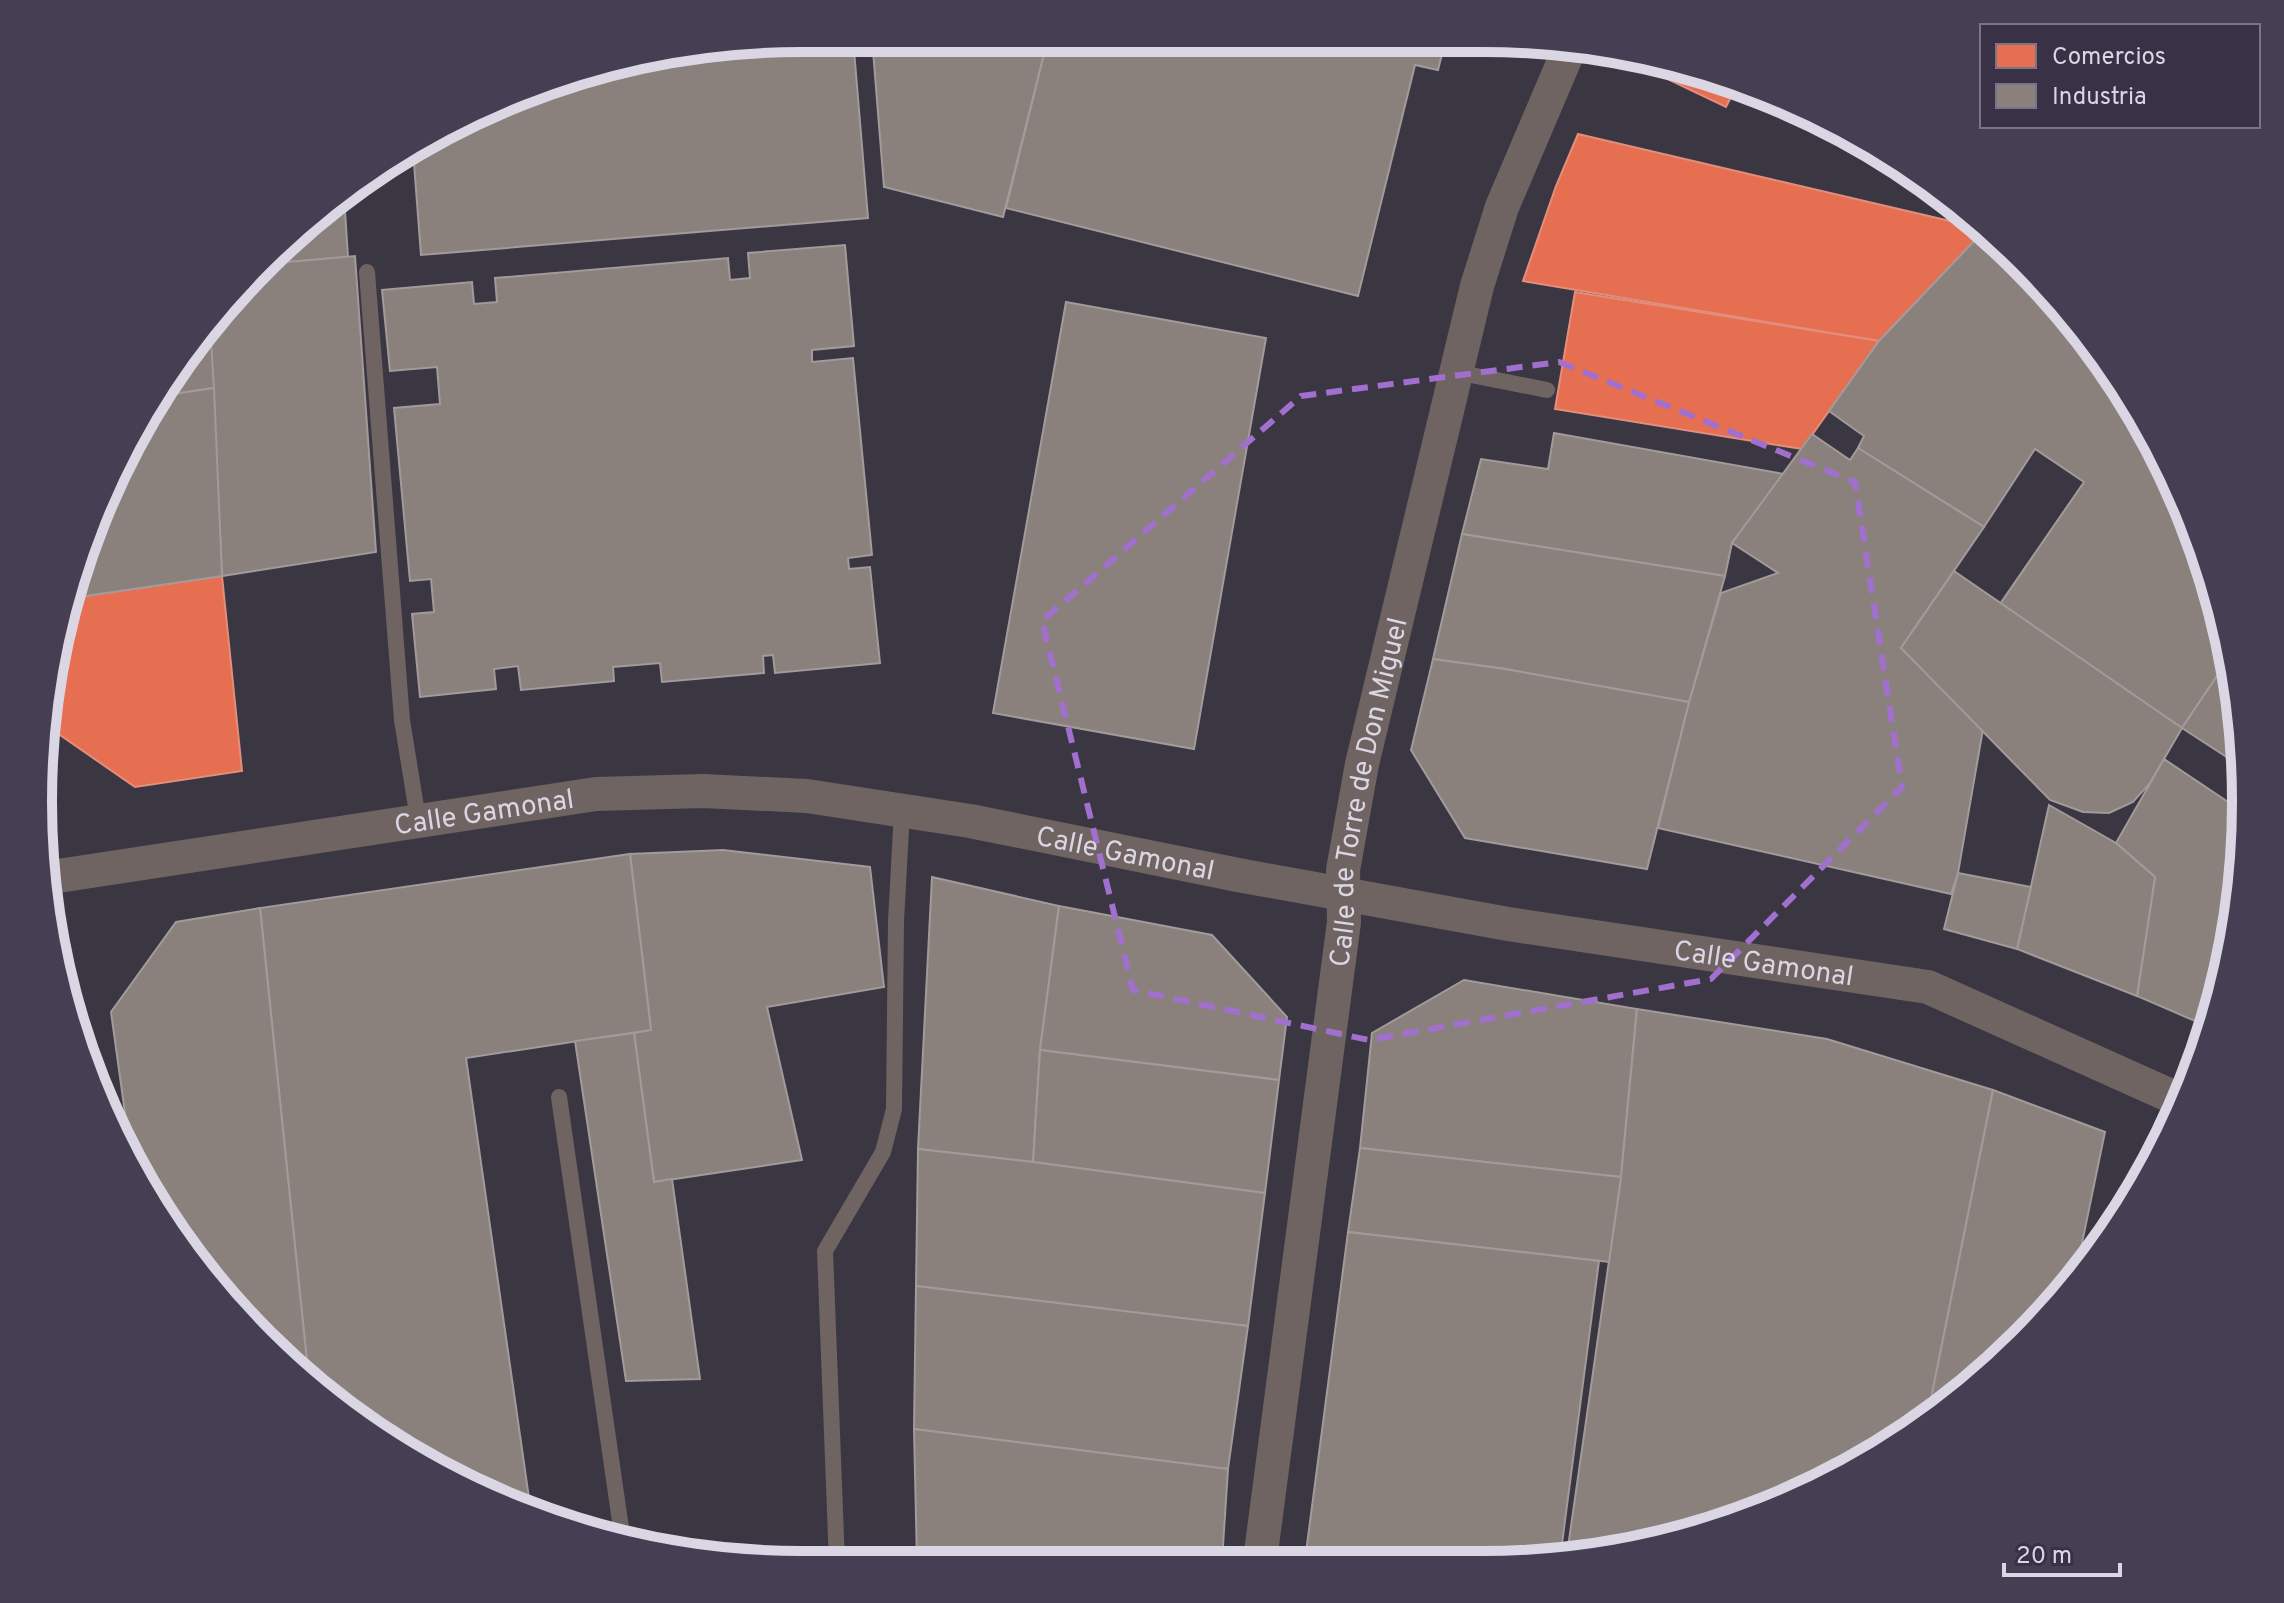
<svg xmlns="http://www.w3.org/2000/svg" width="2284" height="1603" font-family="Overpass,sans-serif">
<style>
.shops{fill:#e76f51;stroke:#e38e7d;stroke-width:2}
.industry{fill:#8a817c;stroke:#a29a9b;stroke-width:2}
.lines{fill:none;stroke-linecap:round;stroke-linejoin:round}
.lane{stroke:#706462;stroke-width:16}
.street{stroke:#706462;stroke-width:34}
.marked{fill:none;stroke:#a170ce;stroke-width:6;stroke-dasharray:16 10;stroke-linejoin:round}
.labels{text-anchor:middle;stroke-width:8;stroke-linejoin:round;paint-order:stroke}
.street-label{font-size:28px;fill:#dad6e4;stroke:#393247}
.rim{fill:none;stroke:#dad6e4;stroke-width:10}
</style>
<rect width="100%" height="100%" fill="#3a3742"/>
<g class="shops">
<polygon points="1616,51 1632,53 1734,91 1726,107 1615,54"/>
<polygon points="1578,134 1967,225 1980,235 1879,341 1523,281 1556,186"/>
<polygon points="1575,292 1879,341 1802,449 1555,409"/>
<polygon points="222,576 242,771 135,787 47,726 45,701 72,598"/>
</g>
<g class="industry">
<polygon points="802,38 853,38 868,218 421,255 413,150 603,64"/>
<polygon points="872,38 1048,38 1003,217 884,187"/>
<polygon points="1048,38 1446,38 1438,70 1415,65 1358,296 1006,208"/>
<polygon points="344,196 348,257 266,264"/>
<polygon points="1980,235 2056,298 2143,419 2205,556 2229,658 2182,728 2000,604 2084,482 2035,449 1984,527 1858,448 1864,436 1829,411 1879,341"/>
<polygon points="845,245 854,346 812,350 812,362 853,358 872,555 848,558 849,569 870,567 880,663 775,673 773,655 763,656 764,673 662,682 660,663 613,667 614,681 521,690 518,666 494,669 496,689 420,697 412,614 434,612 431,579 410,581 394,408 440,404 437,367 390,371 382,290 472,282 474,304 497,302 495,278 728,258 730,280 750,278 748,253"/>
<polygon points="355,256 376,552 222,576 210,327 227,298 266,264"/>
<polygon points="1066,302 1266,338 1194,749 993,713"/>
<polygon points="210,327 214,388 167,395"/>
<polygon points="214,388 222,576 72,598 96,509 167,395"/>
<polygon points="1554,433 1784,474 1732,543 1725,576 1462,534 1481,459 1548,469"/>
<polygon points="1812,434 1850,460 1858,448 1984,527 1901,648 1983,729 1958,873 1951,894 1658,828 1689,702 1721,593 1778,573 1732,543"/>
<polygon points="1462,534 1725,576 1689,702 1505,669 1433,659"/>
<polygon points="1954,571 2182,728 2150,783 2133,802 2109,813 2083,812 2050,800 1901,648"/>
<polygon points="2229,658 2239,701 2242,767 2182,728"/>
<polygon points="1433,659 1505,669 1689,702 1647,869 1465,838 1411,750"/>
<polygon points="2164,759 2243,812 2244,851 2220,999 2209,1027 2137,996 2155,877 2116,843"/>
<polygon points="2049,805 2116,843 2155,877 2137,996 2017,949"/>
<polygon points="723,850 870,867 884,987 767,1007 802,1160 654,1182 634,1033 651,1030 630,854"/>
<polygon points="630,854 651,1030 466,1058 531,1512 464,1486 337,1407 309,1381 260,908"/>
<polygon points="1958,873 2031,887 2017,949 1944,929"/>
<polygon points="932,877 1059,906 1040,1050 1033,1162 918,1149"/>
<polygon points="1059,906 1212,935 1287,1017 1279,1080 1040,1050"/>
<polygon points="260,908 309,1381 228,1305 124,1150 130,1149 111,1012 176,922"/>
<polygon points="1464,980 1637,1009 1621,1177 1360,1148 1372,1033"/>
<polygon points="1637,1009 1827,1039 1993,1090 1928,1414 1820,1486 1600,1553 1568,1547 1621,1177"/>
<polygon points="634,1033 654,1182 672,1179 700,1379 626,1381 575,1041"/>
<polygon points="1040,1050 1279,1080 1265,1193 1033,1162"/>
<polygon points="1993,1090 2105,1132 2074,1282 1986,1375 1928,1414"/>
<polygon points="1360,1148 1621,1177 1609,1262 1348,1232"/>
<polygon points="918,1149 1033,1162 1265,1193 1248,1326 916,1286"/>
<polygon points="1348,1232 1599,1261 1560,1559 1305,1560"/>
<polygon points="916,1286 1248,1326 1228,1469 914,1429"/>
<polygon points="914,1429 1228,1469 1222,1561 917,1562"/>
<polygon points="1568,1547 1600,1553 1583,1558 1567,1558"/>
</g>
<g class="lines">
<g class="lane">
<polyline points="367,272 402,720 418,819"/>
<polyline points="1456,372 1547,390"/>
<polyline points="559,1097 623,1542"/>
<polyline points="837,1563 825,1251 883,1152 894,1109 896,921 902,811"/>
</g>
<g class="street">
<path id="s1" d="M45,878L596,794L703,791L807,796L970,821L1238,875L1508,924L1928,987L2182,1101"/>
<path id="s2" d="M1260,1560L1344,922L1343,870L1362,764L1477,286L1502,207L1570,47"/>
</g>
</g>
<path class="marked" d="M1559,362L1855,482L1902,787L1711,979L1369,1040L1133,990L1042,621L1301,396Z"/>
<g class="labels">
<g class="street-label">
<text dy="10" stroke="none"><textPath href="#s2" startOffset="776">Calle de Torre de Don Miguel</textPath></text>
<text dy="10" stroke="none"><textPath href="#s1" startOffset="444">Calle Gamonal</textPath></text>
<text dy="10" stroke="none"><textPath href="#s1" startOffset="1092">Calle Gamonal</textPath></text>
<text dy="10" stroke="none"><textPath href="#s1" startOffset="1740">Calle Gamonal</textPath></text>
</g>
</g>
<path d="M0 0H2284V1603H0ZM801 52H1483A749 749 0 0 1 2232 801V802A749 749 0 0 1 1483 1551H801A749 749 0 0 1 52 802V801A749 749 0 0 1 801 52Z" fill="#463f54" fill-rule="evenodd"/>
<path class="rim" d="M801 52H1483A749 749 0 0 1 2232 801V802A749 749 0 0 1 1483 1551H801A749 749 0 0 1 52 802V801A749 749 0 0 1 801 52Z"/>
<rect x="1980" y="24" width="280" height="104" fill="#393247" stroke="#797486" stroke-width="2"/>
<rect x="1996" y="44" width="40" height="24" fill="#e76f51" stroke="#797486" stroke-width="2"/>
<text x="2052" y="64" font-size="24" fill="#dad6e4">Comercios</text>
<rect x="1996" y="84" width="40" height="24" fill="#8a817c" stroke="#797486" stroke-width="2"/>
<text x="2052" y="104" font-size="24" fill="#dad6e4">Industria</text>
<path d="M2004 1563v12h116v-12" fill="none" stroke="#dad6e4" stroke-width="4"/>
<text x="2016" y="1563" font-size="24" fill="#dad6e4" stroke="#393247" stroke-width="6" paint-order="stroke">20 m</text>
</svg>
